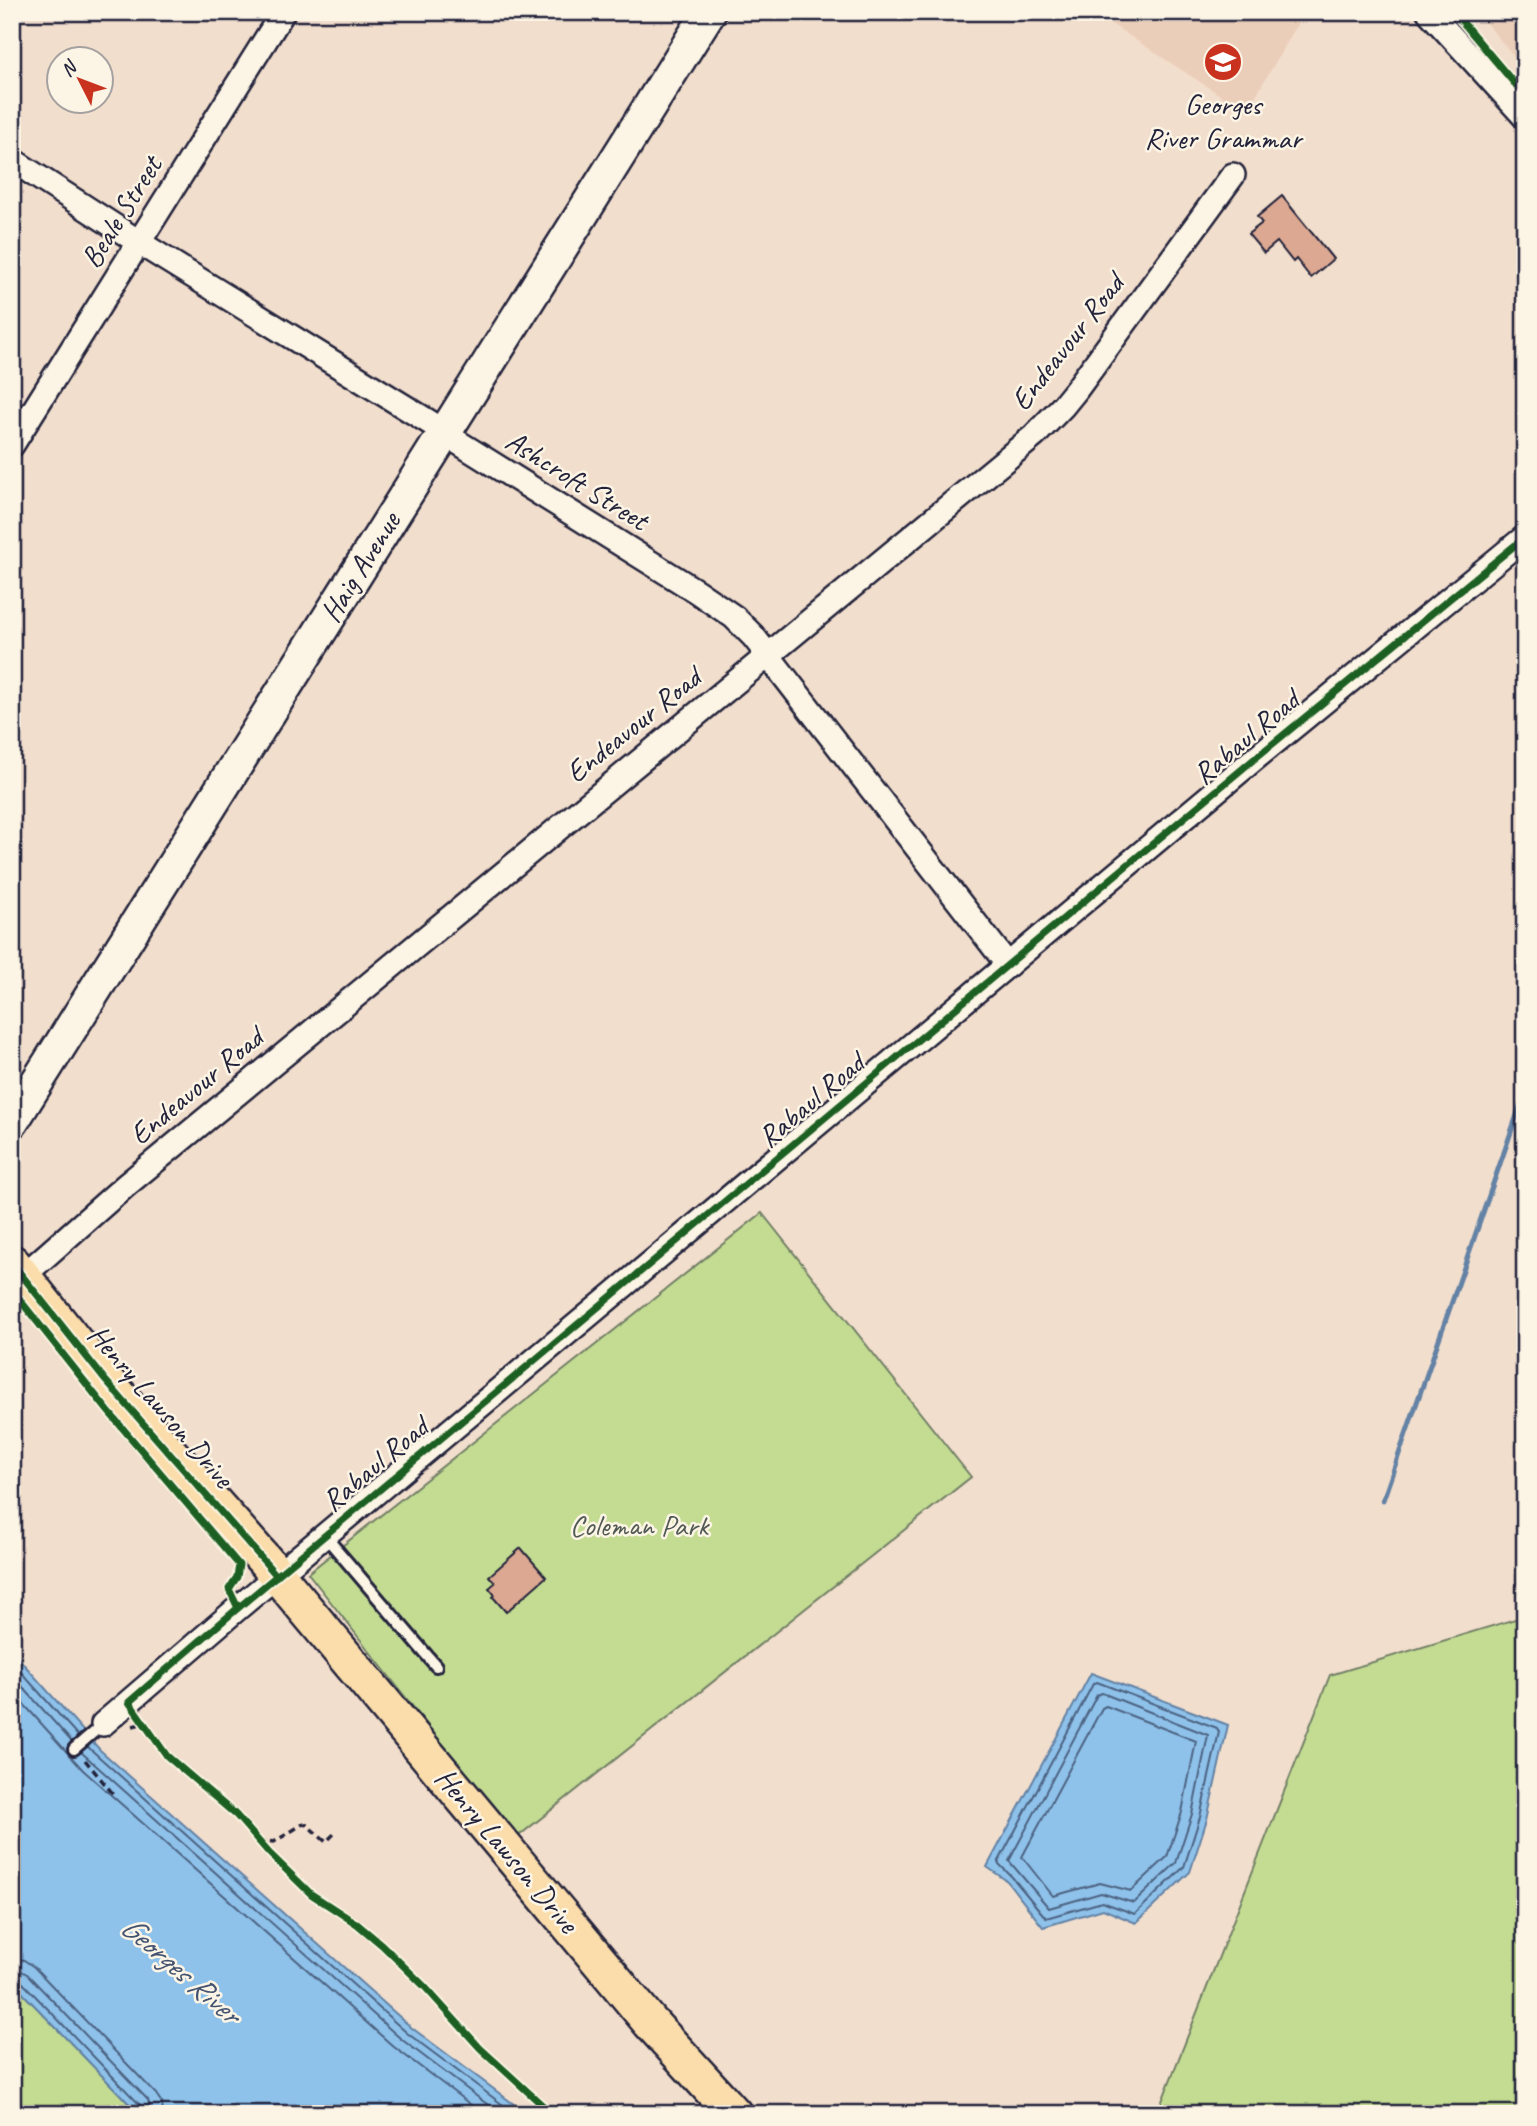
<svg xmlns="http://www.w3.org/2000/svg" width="1537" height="2126" font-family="Caveat,sans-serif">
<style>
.built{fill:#ebceba}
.green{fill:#c3dc92;stroke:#727f66;stroke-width:2}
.water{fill:#8ec2eb;stroke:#6382a5;stroke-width:2}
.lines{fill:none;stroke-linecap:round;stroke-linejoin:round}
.shore{stroke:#4d6281;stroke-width:2}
.stream{stroke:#6382a5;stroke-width:5}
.building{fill:#dca891;stroke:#22223b;stroke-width:2}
.service-casing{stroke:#22223b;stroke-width:16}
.minor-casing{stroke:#22223b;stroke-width:28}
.secondary-casing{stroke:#22223b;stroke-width:37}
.primary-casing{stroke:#22223b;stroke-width:40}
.path{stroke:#22223b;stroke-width:3.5;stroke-dasharray:7 5;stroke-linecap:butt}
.service{stroke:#fcf5e5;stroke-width:10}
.minor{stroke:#fcf5e5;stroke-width:23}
.secondary{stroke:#fcf5e5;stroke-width:32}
.primary{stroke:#fbddab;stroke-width:35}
.cycleway-casing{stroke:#fcf5e5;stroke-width:11}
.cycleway{stroke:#1b5e20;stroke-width:7}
.labels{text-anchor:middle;stroke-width:5;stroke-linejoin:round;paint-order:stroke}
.poi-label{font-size:30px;fill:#22223b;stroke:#fcf5e5}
.street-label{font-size:30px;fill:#22223b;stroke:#fcf5e5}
.park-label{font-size:30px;fill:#525a55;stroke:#fcf5e5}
.water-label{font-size:32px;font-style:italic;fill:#425270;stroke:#fcf5e5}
</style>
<rect width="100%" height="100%" fill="#f2decc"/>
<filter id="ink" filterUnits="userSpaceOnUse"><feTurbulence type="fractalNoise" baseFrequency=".0143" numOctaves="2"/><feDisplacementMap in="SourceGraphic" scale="14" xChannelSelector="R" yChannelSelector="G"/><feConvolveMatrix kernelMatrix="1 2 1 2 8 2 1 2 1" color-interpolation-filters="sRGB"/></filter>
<g filter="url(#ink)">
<g class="built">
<polygon points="1093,12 1305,12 1246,112"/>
<polygon points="1477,12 1525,12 1525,70"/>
</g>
<g class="green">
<polygon points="762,1213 971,1477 516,1838 308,1573"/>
<polygon points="1525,1616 1525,2114 1157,2114 1330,1675"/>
<polygon points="12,1982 139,2114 12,2114"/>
</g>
<g class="water">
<polygon points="12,1651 100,1750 412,2028 527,2114 139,2114 12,1982"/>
<polygon points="1091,1673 1228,1725 1207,1819 1190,1872 1136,1923 1103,1909 1043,1927 1007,1881 987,1867"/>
</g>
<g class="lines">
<g class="shore">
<polyline points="12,1662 78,1736"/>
<polyline points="12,1675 72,1742"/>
<polygon points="1097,1682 1217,1728 1219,1732 1200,1817 1184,1867 1135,1914 1102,1902 1046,1918 1012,1877 998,1863 1093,1684"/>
<polyline points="12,1691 83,1770 394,2047 483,2114"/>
<polygon points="1102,1693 1208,1735 1192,1814 1176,1863 1134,1903 1101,1893 1049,1908 1009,1861 1097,1695"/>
<polygon points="1106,1706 1196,1741 1182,1812 1167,1857 1131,1891 1100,1883 1053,1896 1022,1857 1102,1708"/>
<polyline points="88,1747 407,2033 515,2114"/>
<polyline points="81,1752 401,2039 500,2114"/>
<polyline points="12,1958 24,1960 34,1967 156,2094 162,2103 163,2114"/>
<polyline points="12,1969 20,1970 27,1974 148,2100 152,2114"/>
<polyline points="12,1978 20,1980 141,2106 144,2114"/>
</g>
<polyline class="stream" points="1383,1500 1525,1092"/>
</g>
<g class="building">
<polygon points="1282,196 1333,259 1311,278 1296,259 1293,262 1277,242 1264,253 1248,234 1262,223 1257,217"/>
<polygon points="521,1548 546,1577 506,1612 493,1597 495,1595 489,1588 495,1583 489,1576"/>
</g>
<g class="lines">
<defs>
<g id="service">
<polyline points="325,1536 436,1666"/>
<polyline points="74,1749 103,1724"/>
</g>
<g id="minor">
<polyline points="1429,12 1525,117"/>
<polyline points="12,160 151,250 434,425 456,441 696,591 734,617 753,636 1008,965"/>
<polyline points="12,445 283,12"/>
<polyline points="23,1276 125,1186 1034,436 1063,406 1076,390 1233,175"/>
<polyline points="103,1724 238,1608 1253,760 1525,537"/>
</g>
<polyline id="secondary" points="12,1122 709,12"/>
<polyline id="primary" points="12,1263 105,1380 268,1564 650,2022 734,2114"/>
</defs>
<use href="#service" class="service-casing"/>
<use href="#minor" class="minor-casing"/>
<use href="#secondary" class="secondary-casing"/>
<use href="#primary" class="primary-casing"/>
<g class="path">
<polyline points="133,1726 145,1723"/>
<polyline points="85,1760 115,1796"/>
<polyline points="258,1840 274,1842 303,1824 307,1825 326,1842 336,1832"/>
</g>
<use href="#service" class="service"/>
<use href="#minor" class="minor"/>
<use href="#secondary" class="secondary"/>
<use href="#primary" class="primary"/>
<defs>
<g id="cycleway">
<polyline points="1454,12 1525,96"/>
<polyline points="12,1263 105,1380 277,1576"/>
<polyline points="12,1290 108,1411 239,1565 237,1577 229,1589 238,1608"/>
<polyline points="552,2114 480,2048 425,1987 382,1945 357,1924 311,1894 269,1853 236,1815 167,1756 129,1702 238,1608 1253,760 1525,537"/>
</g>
</defs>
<use href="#cycleway" class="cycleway-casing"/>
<use href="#cycleway" class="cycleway"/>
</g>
</g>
<defs>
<symbol id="school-disc" viewBox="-11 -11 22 22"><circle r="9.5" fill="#c8321e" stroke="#fcf5e5"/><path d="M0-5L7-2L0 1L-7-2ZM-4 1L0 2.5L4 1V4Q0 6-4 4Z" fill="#fff"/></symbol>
</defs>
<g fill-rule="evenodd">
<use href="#school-disc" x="1201" y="40" width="44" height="44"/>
</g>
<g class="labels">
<g class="poi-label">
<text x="1223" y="114">Georges<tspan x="1223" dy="34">River Grammar</tspan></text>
</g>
<g class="street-label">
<text transform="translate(121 212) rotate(-58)" y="10">Beale Street</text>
<text transform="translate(1067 342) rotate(-52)" y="10">Endeavour Road</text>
<text transform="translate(577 480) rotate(32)" y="10">Ashcroft Street</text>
<text transform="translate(360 567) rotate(-58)" y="10">Haig Avenue</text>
<text transform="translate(633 725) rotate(-39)" y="10">Endeavour Road</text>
<text transform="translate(1246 737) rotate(-40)" y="10">Rabaul Road</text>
<text transform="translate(196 1086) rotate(-40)" y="10">Endeavour Road</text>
<text transform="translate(811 1100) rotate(-40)" y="10">Rabaul Road</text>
<text transform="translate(161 1406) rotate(49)" y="10">Henry Lawson Drive</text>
<text transform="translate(375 1464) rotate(-40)" y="10">Rabaul Road</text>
<text transform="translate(507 1850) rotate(50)" y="10">Henry Lawson Drive</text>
</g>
<g class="park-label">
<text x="639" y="1535">Coleman Park</text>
</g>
<g class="water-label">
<text transform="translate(181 1969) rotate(41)" y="11">Georges River</text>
</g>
</g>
<rect width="1537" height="2126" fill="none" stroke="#fcf5e5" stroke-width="42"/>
<rect x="21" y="21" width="1495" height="2084" fill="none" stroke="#22223b" stroke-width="2.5" filter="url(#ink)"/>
<g transform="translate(80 80) rotate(312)"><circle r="33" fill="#fcf5e5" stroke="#a5a1a1" stroke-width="2"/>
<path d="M0-5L12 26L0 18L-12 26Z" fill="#c8321e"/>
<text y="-10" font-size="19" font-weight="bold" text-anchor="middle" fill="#22223b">N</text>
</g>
</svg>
